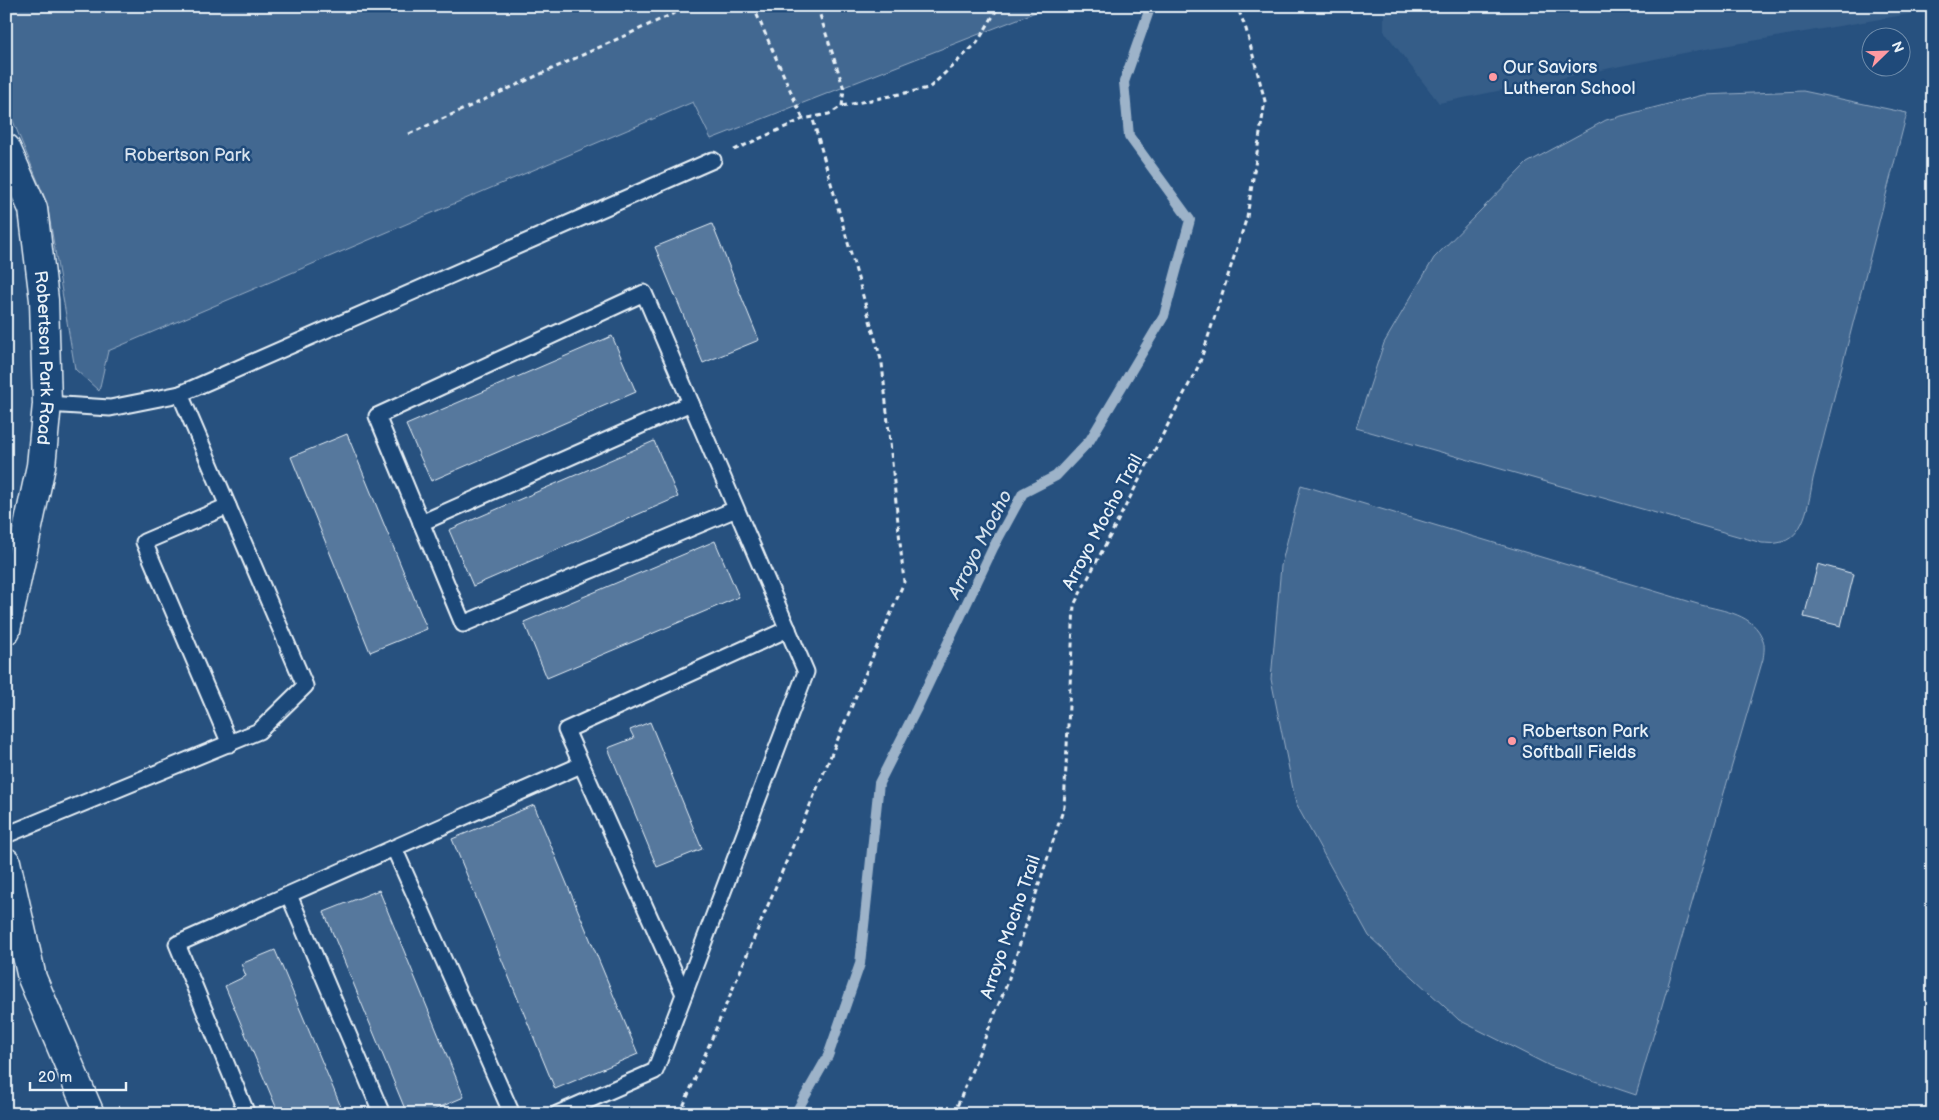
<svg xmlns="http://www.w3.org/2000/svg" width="1939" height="1120" font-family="'Balsamiq Sans',sans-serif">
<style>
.built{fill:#355d88}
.green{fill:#436891;stroke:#96acc4}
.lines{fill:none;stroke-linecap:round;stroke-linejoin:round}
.stream{stroke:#9db3c9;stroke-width:10}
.building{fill:#57789d;stroke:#e8f1f8}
.service-casing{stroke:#e8f1f8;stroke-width:19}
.minor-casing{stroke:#e8f1f8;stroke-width:31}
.path{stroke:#e8f1f8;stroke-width:3;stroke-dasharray:5 4;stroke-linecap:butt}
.service{stroke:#1f4a7a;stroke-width:15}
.minor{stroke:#1f4a7a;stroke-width:28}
.poi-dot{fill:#ff9aa2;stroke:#1f4a7a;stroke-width:2}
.labels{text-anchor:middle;stroke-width:5;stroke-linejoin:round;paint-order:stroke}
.poi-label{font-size:18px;fill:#e8f1f8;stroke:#1f4a7a;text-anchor:start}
.park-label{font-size:18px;fill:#d8e3ee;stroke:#1f4a7a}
.street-label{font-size:18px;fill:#e8f1f8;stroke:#1f4a7a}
.water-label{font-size:19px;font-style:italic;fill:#d5e2ec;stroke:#1f4a7a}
</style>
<rect width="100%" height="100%" fill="#27517f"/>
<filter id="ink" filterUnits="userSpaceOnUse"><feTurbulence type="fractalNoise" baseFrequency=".02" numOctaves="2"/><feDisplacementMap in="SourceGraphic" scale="10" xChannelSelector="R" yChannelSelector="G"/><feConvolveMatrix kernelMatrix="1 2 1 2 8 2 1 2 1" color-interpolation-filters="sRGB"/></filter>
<g filter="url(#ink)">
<polygon class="built" points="1384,6 1933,6 1933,10 1694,51 1439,103 1384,31"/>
<g class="green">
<polygon points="6,6 1051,6 711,139 693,102 108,351 99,391 75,369 47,203 6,104"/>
<path d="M1803,91L1907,113L1813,479C1809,501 1805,540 1777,543C1772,544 1767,543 1762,543L1356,428L1384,343L1434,258L1527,163L1606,120L1703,95Z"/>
<path d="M1301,485L1701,605C1724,611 1754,614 1763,640C1765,645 1764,653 1763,659L1636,1095L1550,1066L1459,1020L1369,936L1296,804L1271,679L1281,566Z"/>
</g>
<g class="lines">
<polyline class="stream" points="795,1114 828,1056 860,964 879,783 916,710 993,548 1023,493 1056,476 1090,440 1164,316 1190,220 1129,136 1124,82 1149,11 1153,6"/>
</g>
<g class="building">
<polygon points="712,224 759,340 703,363 655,247"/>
<polygon points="612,336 636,392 431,481 406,425"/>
<polygon points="347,434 427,629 370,652 291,457"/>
<polygon points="654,441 678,497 473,586 449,530"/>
<polygon points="715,541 739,597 547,678 524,622"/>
<polygon points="1818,564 1854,574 1841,626 1804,617"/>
<polygon points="650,722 702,849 657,867 608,748 634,738 630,730"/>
<polygon points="534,805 638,1054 555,1089 452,839"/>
<polygon points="379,890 464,1097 424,1114 407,1114 324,912"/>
<polygon points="275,950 344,1114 279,1114 225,986 246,976 241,964"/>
</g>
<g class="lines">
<defs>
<g id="service">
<polyline points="47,404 110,408 180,394 713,160"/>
<polyline points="228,506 144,542 230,744"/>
<polyline points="421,523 691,403"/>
<polyline points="6,835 259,731 305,686 180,394"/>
<polyline points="394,848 512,1114"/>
<polyline points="289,895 382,1114"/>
<polyline points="684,994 566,730 788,629"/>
<polyline points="247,1114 177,944 581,765"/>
<polyline points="557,1114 655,1071 806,672 644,293 377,416 463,624 736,509"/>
</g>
<g id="minor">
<path id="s1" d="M6,148L33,209L44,300L47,404L41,466L6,630"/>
<polyline points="6,862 32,978 90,1114"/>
</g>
</defs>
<use href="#service" class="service-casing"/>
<use href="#minor" class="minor-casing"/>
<g class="path">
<polyline points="753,6 803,119"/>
<polyline points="842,106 929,88 977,43 999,6"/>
<polyline points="409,134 690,6"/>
<polyline points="734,150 803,119 829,114 842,106 844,89 817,6"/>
<polyline points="680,1114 904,582 882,363 812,116"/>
<polyline points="954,1114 1007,984 1064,807 1074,605 1199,365 1247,217 1265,101 1246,29 1237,6"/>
</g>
<use href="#service" class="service"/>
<use href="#minor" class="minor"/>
</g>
</g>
<g class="poi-dot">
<circle cx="1493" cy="77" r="5"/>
<circle cx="1512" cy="741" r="5"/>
</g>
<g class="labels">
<g class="poi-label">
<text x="1503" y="73">Our Saviors<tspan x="1503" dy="21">Lutheran School</tspan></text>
<text x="1522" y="737">Robertson Park<tspan x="1522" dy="21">Softball Fields</tspan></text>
</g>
<g class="park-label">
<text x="187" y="161">Robertson Park</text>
</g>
<g class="street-label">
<text dy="6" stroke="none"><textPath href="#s1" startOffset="216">Robertson Park Road</textPath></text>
<text transform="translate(1102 522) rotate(-62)" y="6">Arroyo Mocho Trail</text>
<text transform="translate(1010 927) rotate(-71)" y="6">Arroyo Mocho Trail</text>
</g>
<g class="water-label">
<text transform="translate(979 544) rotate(-63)" y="7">Arroyo Mocho</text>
</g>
</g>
<rect width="1939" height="1120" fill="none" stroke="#1f4a7a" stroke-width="25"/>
<rect x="12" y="12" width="1914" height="1095" fill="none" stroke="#e8f1f8" stroke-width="2" filter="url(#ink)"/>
<g transform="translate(1886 52) rotate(67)"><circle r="24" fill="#1f4a7a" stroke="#6f8dac"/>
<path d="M0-4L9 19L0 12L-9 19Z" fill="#ff9aa2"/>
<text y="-8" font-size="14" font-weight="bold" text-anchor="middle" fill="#e8f1f8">N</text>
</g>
<path d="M30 1082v8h96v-8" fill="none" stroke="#e8f1f8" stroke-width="2.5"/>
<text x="38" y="1082" font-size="15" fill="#e8f1f8" stroke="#1f4a7a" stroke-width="4" paint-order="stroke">20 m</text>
</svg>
